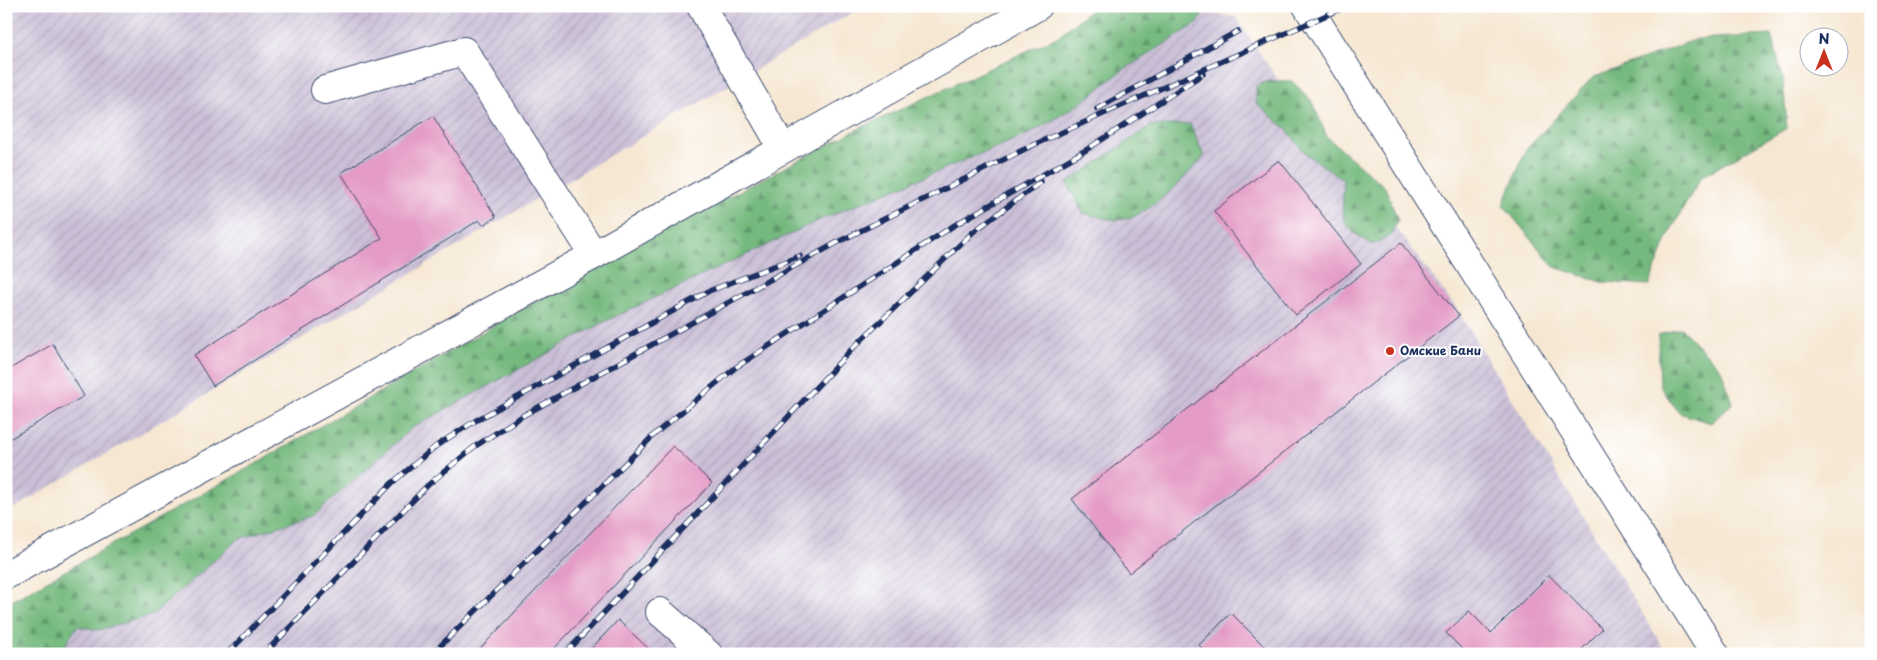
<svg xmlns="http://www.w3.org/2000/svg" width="1877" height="660" font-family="'Playpen Sans',sans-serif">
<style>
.industrial{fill:url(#industrial-furrows)}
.forest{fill:url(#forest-firs);stroke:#48746e}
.building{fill:#e49bc5}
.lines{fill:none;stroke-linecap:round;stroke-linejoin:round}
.minor-casing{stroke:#3c4b6f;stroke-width:30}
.minor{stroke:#fff;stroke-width:28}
.rail-casing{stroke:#1b2f5e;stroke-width:5.5}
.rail{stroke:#fff;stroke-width:4;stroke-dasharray:11;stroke-linecap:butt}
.poi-dot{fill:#c8321e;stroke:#fff;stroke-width:2}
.labels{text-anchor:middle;stroke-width:4;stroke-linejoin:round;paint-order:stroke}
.poi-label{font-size:12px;font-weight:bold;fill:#1b2f5e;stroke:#fff;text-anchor:start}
</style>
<defs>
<pattern id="industrial-furrows" width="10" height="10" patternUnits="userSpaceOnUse" patternTransform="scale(1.25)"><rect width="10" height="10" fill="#cabfd6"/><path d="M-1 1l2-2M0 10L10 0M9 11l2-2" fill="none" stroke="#ada4ba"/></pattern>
<pattern id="forest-firs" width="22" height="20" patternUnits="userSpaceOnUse" patternTransform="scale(1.25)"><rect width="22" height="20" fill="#74b97e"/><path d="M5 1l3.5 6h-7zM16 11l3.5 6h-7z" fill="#5e976a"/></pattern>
</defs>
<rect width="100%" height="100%" fill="#fff"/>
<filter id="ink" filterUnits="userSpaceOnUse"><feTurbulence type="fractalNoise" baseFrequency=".02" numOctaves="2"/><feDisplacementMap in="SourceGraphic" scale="10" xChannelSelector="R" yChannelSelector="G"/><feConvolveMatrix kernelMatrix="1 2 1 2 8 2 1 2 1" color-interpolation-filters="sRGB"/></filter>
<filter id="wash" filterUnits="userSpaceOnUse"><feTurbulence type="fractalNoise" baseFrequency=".0096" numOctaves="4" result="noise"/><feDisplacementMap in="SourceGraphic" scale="20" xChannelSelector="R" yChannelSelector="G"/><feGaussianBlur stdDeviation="1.12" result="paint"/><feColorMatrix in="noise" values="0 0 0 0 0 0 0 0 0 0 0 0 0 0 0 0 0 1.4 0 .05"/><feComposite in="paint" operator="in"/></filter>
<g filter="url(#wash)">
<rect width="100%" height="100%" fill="#f6e7d2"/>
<g class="industrial">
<polygon points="10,6 863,6 6,513 6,9"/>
<polygon points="1153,6 1236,17 1301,115 1403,237 1458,311 1667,654 6,654 6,634"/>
</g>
<g class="forest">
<polygon points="1096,6 1207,6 1198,23 1123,70 1078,105 1031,133 822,219 608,320 412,428 313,516 238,539 153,615 98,630 77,626 60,654 6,654 6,604 252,466 600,264 856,130 1057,37"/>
<polygon points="1771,35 1783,77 1787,128 1701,177 1670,232 1649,285 1602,282 1554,267 1503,205 1526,150 1592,78 1697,39"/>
<path d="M1268,81H1292L1312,101L1327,137L1385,187L1398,220L1390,236L1372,245C1334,221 1344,221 1343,180L1305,153L1287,130L1256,103V86Z"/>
<path d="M1190,124L1204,156C1184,178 1161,204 1133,217C1118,223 1098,217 1083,213L1067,183L1150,126Z"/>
<polygon points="1681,328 1721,369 1733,403 1711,423 1679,413 1660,386 1658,335"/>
</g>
<g id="blocks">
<g class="building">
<polygon points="433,116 496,217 483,225 479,220 213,386 194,355 382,238 341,173"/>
<polygon points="1279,160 1361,264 1296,315 1214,211"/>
<polygon points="1401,243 1459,316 1129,573 1072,499"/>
<polygon points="53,344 84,396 6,441 6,371"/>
<polygon points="673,446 712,483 549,654 475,654"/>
<polygon points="1549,575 1602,629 1577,654 1467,654 1446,633 1469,611 1491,633"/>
<polygon points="1231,613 1272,654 1208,654 1199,645"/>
<polygon points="618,620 651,651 649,654 586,654"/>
</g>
</g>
</g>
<g filter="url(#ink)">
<use href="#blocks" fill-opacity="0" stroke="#3c4b6f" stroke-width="1"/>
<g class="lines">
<defs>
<g id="minor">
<polyline points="701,6 783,149"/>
<polyline points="1307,6 1715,654"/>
<polyline points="325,90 464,51 594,255"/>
<polyline points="6,575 594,255 1038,6"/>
<polyline points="660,612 708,654"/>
</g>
</defs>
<use href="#minor" class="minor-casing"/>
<use href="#minor" class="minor"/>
<defs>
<g id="rail">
<polyline points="1097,109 1238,31"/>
<polyline points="227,654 392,483 436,446 475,421 709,291 800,256"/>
<polyline points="264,654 428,485 474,447 524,415 840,241 1031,146 1347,6"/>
<polyline points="432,654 656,433 735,368 953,226 1086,150 1203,74"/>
<polyline points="565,654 852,349 973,232 1041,182"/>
</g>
</defs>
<use href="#rail" class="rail-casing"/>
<use href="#rail" class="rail"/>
</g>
</g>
<circle class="poi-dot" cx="1390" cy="351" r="5"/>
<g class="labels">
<g class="poi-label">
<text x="1400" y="355">Омские Бани</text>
</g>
</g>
<rect width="1877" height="660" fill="none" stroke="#fff" stroke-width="25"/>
<g transform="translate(1824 52)"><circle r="24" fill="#ffffff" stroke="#a4acbf"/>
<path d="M0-4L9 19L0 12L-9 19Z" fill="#c8321e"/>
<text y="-8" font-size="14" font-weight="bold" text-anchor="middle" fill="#1b2f5e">N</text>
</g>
</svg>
